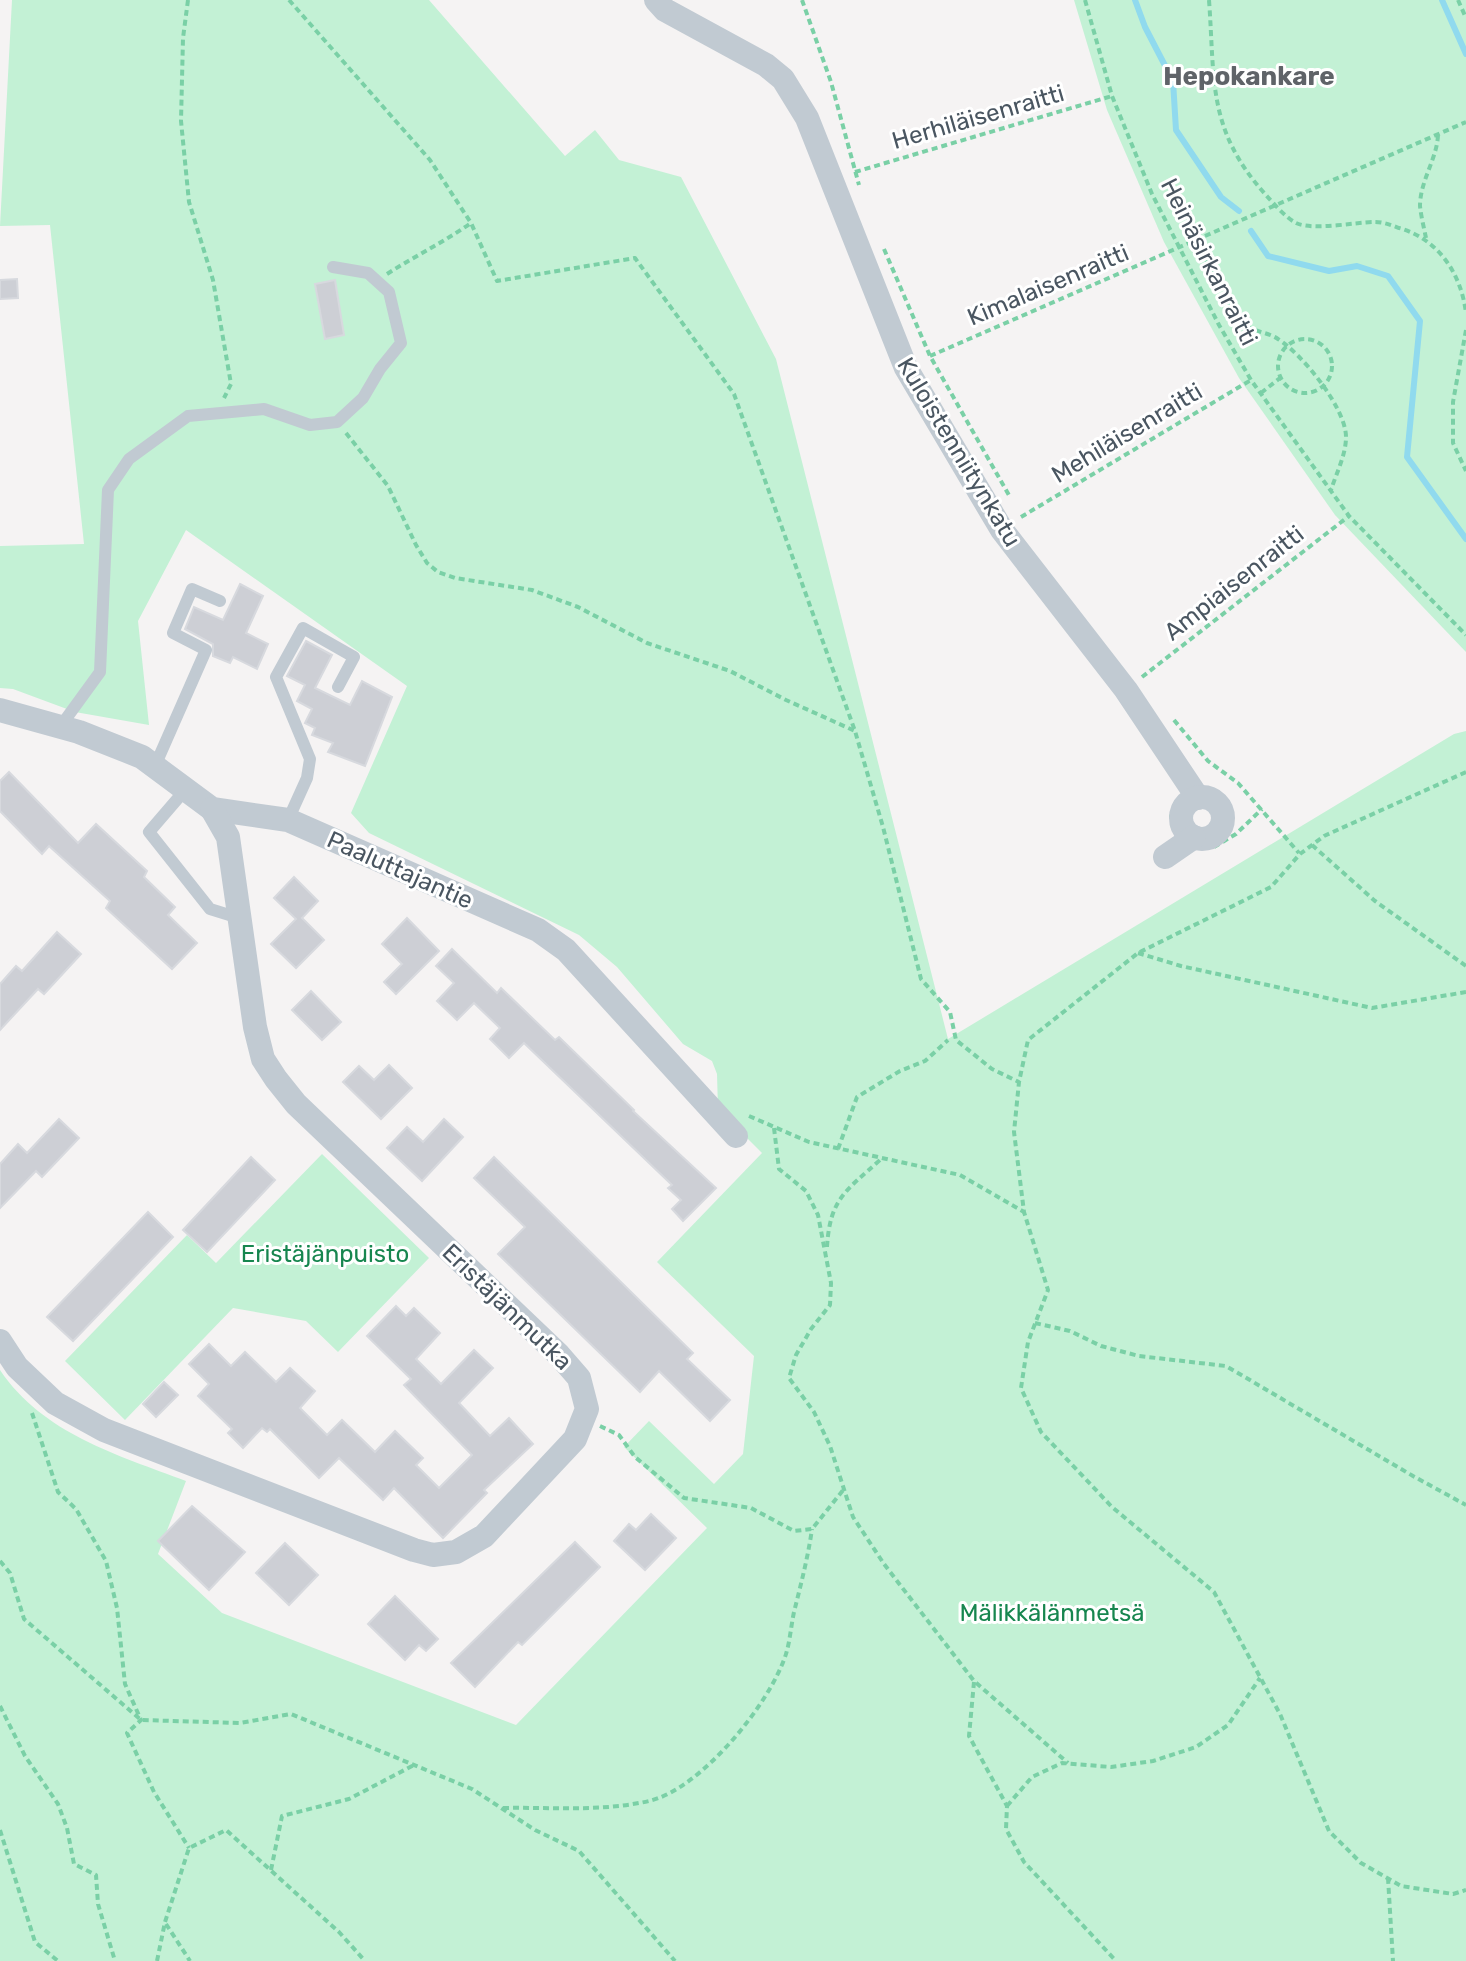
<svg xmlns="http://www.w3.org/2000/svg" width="1466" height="1961" font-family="Rubik,sans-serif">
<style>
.green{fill:#c3f1d5}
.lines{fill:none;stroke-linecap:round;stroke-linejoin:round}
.stream{stroke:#90daee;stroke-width:6}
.building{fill:#cdcfd5;stroke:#d7d9de;stroke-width:2}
.path{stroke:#7ad0a6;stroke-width:4;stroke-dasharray:6 4;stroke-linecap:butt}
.service{stroke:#c1cad2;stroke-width:12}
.minor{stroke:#c1cad2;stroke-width:24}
.labels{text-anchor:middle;stroke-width:6;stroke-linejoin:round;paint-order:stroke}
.street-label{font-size:24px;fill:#4a5661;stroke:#fff}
.park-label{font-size:24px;fill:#17864f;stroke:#fff}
.neighbourhood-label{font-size:26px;font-weight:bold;fill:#5f6368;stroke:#fff}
</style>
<rect width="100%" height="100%" fill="#f5f3f3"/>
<g class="green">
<path d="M12,0H429L565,156L595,130L619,160L681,177L776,359L948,1039L1454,734L1466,731V1961H0V1370C43,1434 118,1455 186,1481L158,1554L222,1613L516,1725L707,1528L624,1447L649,1421L714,1484L743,1454L754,1356L657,1262L762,1153L718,1109L717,1074L712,1061L683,1044L617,967L579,935L369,833L351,813L407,686L186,530L138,621L149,725L75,712L13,689L0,688V546L84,544L50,225L0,226Z"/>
<polygon points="1074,0 1466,0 1466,652 1335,515 1239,378 1164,242 1107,110"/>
<polygon points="322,1154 429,1258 338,1352 306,1321 233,1308 125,1420 65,1361 187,1235 216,1263"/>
</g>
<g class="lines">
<g class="stream">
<polyline points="1135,0 1145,27 1173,81 1176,130 1221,197 1239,211"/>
<polyline points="1442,0 1466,54"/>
<polyline points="1251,231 1268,256 1329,271 1357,266 1388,276 1420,321 1407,457 1466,539"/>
</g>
</g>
<g class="building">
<polygon points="17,279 18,298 0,299 0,280"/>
<polygon points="335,280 344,335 325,339 315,284"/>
<polygon points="240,584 263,596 246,633 268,644 257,669 233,657 230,663 213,656 213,644 185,629 194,607 223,620"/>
<polygon points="306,641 332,655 315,688 350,705 362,681 392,697 365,766 328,752 333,743 312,735 315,728 305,723 312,709 297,701 305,685 287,676"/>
<polygon points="9,772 78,843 96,824 147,871 144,877 175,907 168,915 197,943 172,969 106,908 110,901 49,846 42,854 0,811 0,781"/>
<polygon points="294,877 318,901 302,918 324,940 296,968 271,944 296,919 274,898"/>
<polygon points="407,918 439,951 396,994 384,982 402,964 382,944"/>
<polygon points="57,932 81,954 44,994 38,989 0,1030 0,984 16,966 22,971"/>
<polygon points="452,949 497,993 501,988 555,1040 559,1037 634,1110 633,1111 716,1188 683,1221 672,1209 681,1200 668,1188 672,1185 524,1043 509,1058 490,1039 500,1028 474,1003 457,1020 437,1001 454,983 436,966"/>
<polygon points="311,991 341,1022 322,1040 292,1010"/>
<polygon points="389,1065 412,1088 381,1119 343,1082 359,1066 374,1080"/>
<polygon points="59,1119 79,1138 42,1177 36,1171 0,1208 0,1164 18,1144 27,1153"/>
<polygon points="444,1119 463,1137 422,1181 387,1148 407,1127 423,1142"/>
<polygon points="251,1157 275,1180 207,1252 183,1230"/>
<polygon points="494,1157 693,1353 687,1359 730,1400 710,1421 659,1371 640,1392 498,1254 525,1227 474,1178"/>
<polygon points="148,1212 173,1237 73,1341 47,1317"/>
<polygon points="396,1306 406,1316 414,1308 440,1333 416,1359 441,1384 474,1350 493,1368 459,1403 490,1436 509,1418 533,1444 484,1490 487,1493 443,1538 394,1488 383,1500 339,1458 319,1478 270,1429 267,1432 262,1428 243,1448 228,1433 232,1429 198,1396 209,1384 189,1364 209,1344 231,1366 245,1352 276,1382 290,1368 315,1391 300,1408 327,1435 342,1420 375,1452 395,1431 423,1458 416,1465 439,1488 472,1455 404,1385 411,1379 367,1336"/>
<polygon points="164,1382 178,1395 156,1417 143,1404"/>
<polygon points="192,1506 245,1552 209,1590 158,1541"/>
<polygon points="651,1514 676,1538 645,1570 614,1541 629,1524 636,1530"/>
<polygon points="575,1542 600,1567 522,1645 518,1642 475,1687 451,1663"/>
<polygon points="285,1543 318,1575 289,1605 256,1573"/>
<polygon points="395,1596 438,1639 426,1651 419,1645 405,1660 368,1624"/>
</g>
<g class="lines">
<g class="path">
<polyline points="188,0 183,38 181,121 189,202 213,280 231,384 224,398"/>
<polyline points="289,0 430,160 471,223 497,281 635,258 734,394 855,731 883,827 921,979 950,1012 956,1040 992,1069 1019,1082"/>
<polyline points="802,0 831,82 859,185"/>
<polyline points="1085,0 1112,96 1152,194 1219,325 1251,380 1349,516 1466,635"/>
<path d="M1209,0C1215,81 1207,129 1265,194C1274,204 1285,217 1296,223C1313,231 1356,222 1375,222C1383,222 1391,225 1399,228C1438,239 1461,273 1466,313"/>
<polyline points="1458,0 1466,18"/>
<polyline points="855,172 1112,96"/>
<path d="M1426,238C1424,228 1421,216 1420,206C1420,181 1437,159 1438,135"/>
<path d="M1197,240C1209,264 1225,308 1244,324C1253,332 1268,332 1278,339C1302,354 1346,408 1346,437C1346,455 1336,474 1331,490"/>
<polyline points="884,249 930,356 1010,497"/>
<path d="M387,274C415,256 444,242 471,223"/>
<polyline points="1466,330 1453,402 1453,443 1466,471"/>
<circle cx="1305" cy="366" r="27"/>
<polyline points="930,356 1466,122"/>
<polyline points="1261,393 1280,378"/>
<polyline points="346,433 388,486 416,545 427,563 438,572 455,578 532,590 578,607 647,643 730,671 786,700 855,731"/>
<polyline points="1021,517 1251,380"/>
<polyline points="1142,677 1349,516"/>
<polyline points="1174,720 1208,761 1238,783 1299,853"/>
<polyline points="1466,772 1324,836 1300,854 1271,887 1138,953 1028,1040 1019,1082 1014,1132 1024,1212 1048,1290 1028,1342 1021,1388 1041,1432 1112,1507 1214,1592 1280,1714 1329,1831 1361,1863 1401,1886 1453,1894 1466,1890"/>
<polyline points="1173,828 1171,817 1176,802"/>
<polyline points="1312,845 1375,901 1466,966"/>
<polyline points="1214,847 1236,834 1262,809"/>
<polyline points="1138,953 1181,966 1372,1008 1466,992"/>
<polyline points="749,1116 809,1142 960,1175 1024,1212"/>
<polyline points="774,1128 779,1169 806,1191 818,1215 831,1283 830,1305 811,1329 796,1355 789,1378 814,1412 830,1446 853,1517 884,1564 974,1681 1068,1763"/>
<polyline points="838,1149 857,1097 900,1071 925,1061 948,1040"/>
<path d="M827,1247C830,1198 846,1191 880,1160"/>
<polyline points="1035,1323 1070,1331 1101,1346 1139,1356 1226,1366 1413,1476 1466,1505"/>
<polyline points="32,1413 58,1492 76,1509 106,1561 117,1608 125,1684 141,1720 127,1733 154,1792 189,1848"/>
<polyline points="600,1426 619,1435 635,1457 684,1498 751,1508 794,1531 812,1529 844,1489"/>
<polyline points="0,1561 10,1573 24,1619 141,1720 240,1723 291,1714 472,1789 535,1830 579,1851 675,1961"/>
<polyline points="974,1682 969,1736 1007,1806 1006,1829 1024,1862 1116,1961"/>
<polyline points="0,1706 25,1756 58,1804 67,1828 74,1864 96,1875 98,1904 115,1961"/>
<polyline points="1007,1806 1032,1777 1062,1763 1111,1767 1153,1761 1196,1747 1228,1725 1260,1678"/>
<path d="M503,1808C552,1807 600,1812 649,1801C701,1789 770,1704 786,1654C790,1641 791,1626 794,1612C801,1584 808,1557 812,1529"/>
<polyline points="0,1830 35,1942 58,1961"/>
<polyline points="271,1870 282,1816 349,1799 414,1765"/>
<polyline points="1388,1878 1393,1961"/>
<polyline points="166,1924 190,1961"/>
<polyline points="157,1961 165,1922 189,1848 226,1830 339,1932 365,1961"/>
</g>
<g class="service">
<polyline points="60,727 100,672 108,490 129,459 188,416 264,409 310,425 337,422 363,398 380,369 401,343 389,292 368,273 333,267"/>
<polyline points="155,766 206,650 173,633 192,589 220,601"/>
<polyline points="186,789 149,832 210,909 239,918"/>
<polyline points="288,820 307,778 310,759 276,677 303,628 354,657 338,687"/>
</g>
<g class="minor">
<polyline points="656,0 665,10 766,65 783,79 807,118 906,368 1002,530 1126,690 1198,798"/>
<polyline points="0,710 79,732 142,757 212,809 288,820 538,930 566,950 736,1136"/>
<circle cx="1202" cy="818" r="21"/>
<polyline points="1165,857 1194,837"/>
<polyline points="0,1341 17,1367 55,1403 104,1430 414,1550 433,1555 456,1552 484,1536 575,1439 587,1409 579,1378 559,1355 296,1104 276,1079 263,1059 255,1027 228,837 212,809"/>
</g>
</g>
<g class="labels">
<g class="street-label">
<text transform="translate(978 117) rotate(-16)" y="8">Herhiläisenraitti</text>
<text transform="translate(1209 262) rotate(63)" y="8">Heinäsirkanraitti</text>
<text transform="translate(1048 285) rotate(-23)" y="8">Kimalaisenraitti</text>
<text transform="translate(1127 433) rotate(-31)" y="8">Mehiläisenraitti</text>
<text transform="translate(959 452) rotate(59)" y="8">Kuloistenniitynkatu</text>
<text transform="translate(1234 583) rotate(-38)" y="8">Ampiaisenraitti</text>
<text transform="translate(400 870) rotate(24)" y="8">Paaluttajantie</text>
<text transform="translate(507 1307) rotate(44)" y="8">Eristäjänmutka</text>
</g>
<g class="park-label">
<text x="325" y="1262">Eristäjänpuisto</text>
<text x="1052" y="1621">Mälikkälänmetsä</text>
</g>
<g class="neighbourhood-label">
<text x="1249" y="85">Hepokankare</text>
</g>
</g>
</svg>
